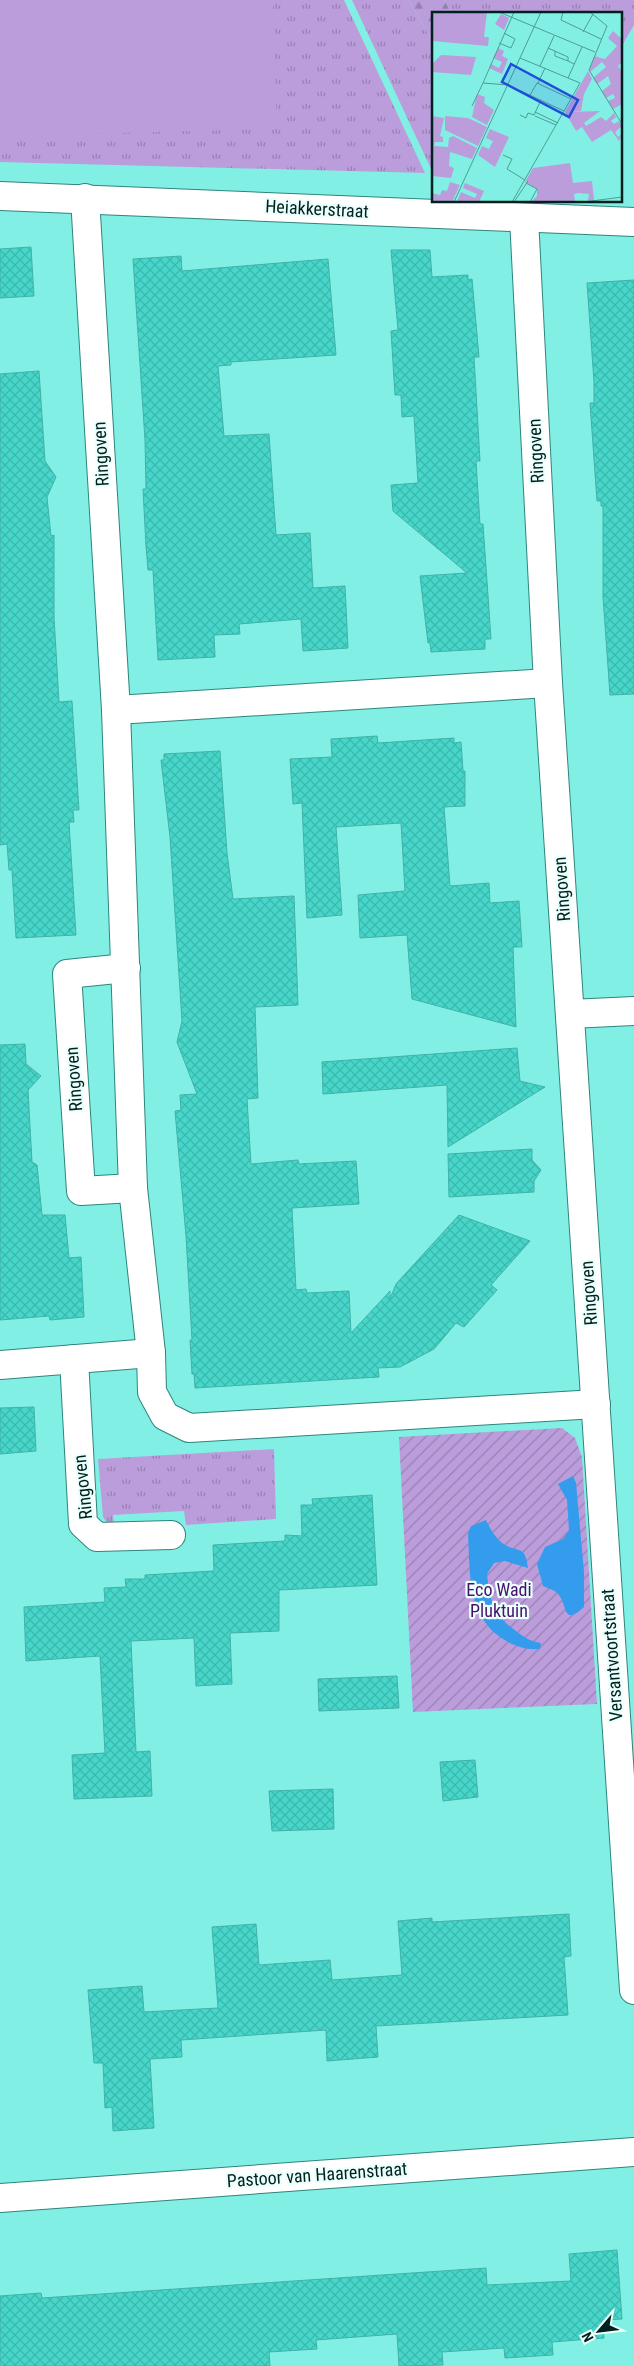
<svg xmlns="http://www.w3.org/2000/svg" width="634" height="2366" font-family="'Roboto Condensed',sans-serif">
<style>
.grass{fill:url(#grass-tufts)}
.forest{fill:url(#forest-firs)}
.garden{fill:url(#garden-furrows)}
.pitch{fill:#bc9ddc}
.water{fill:#339ced}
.building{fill:url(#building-cross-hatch);stroke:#40b2a8}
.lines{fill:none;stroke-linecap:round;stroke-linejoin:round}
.street-casing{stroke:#2f857d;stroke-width:30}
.secondary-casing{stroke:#2f857d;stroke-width:30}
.street{stroke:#fff;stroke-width:28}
.secondary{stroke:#fff;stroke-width:28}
.labels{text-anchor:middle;stroke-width:4.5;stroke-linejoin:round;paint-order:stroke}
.street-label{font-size:18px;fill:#00211e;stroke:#ebfffc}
.park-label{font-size:18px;fill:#47106b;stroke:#ebfffc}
.inset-road{fill:none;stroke:#4e9d95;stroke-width:1}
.view{fill:#1d4ed8;fill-opacity:0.15;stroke:#1d4ed8;stroke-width:2.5}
.inset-edge{fill:none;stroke:#00211e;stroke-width:2.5}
</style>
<defs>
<pattern id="grass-tufts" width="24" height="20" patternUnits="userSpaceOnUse" patternTransform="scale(1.25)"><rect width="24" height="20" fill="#bc9ddc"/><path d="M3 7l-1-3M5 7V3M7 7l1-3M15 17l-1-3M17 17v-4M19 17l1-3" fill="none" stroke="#9680b2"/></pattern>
<pattern id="forest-firs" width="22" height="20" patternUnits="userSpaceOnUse" patternTransform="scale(1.25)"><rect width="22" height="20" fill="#bc9ddc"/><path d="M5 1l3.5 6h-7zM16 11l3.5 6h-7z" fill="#9680b2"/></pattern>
<pattern id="garden-furrows" width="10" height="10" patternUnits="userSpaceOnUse" patternTransform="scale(1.25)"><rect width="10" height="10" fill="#bc9ddc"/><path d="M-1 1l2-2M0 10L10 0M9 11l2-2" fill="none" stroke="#9680b2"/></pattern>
<pattern id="building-cross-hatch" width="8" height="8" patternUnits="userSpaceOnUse" patternTransform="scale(1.25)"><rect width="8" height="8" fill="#47d7ca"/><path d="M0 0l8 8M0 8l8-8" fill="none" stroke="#3cb8ad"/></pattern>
</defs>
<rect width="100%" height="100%" fill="#82efe4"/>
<g class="grass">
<polygon points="0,0 344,0 425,173 0,162"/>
<polygon points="352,0 409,0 433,42 433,173"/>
<polygon points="444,0 634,0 634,25 620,49 620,14 452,14"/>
<polygon points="274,1449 276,1519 186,1525 184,1511 113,1515 114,1526 107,1523 103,1517 98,1459"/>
</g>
<polygon class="forest" points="409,0 444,0 452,14 433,14 433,42"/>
<polygon class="garden" points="562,1428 575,1438 582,1457 597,1704 413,1712 399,1437"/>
<polygon class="pitch" points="0,0 273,0 277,129 0,136"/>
<g class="water">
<path d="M573,1476L576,1483L584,1572V1607C562,1627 568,1605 558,1594C555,1590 547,1588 543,1586L537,1564L545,1547L563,1539L569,1530L567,1500L558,1484Z"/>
<path d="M486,1520C490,1529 495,1537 502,1543C518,1554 525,1543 528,1568L505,1561L494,1563L487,1574C490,1601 493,1615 516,1631C525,1638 530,1641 541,1643L540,1649C524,1650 513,1646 500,1637C467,1614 470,1570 468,1534L471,1526Z"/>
</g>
<g class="building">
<polygon points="31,247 34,296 0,298 0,249"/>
<polygon points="391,250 430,250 432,277 468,275 468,280 472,279 479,357 474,357 480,461 476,461 480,524 483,524 491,639 485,639 485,649 431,652 430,643 428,643 420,576 467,573 393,511 391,485 418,483 414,416 402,417 401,395 395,395 391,331 398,330"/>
<polygon points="181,256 182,271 328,259 336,355 231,362 231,365 218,366 224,436 269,434 276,535 310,533 313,588 345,586 348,648 303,651 301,619 239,624 240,634 214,635 215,657 158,660 153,570 148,570 146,546 143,489 146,489 145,440 133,259"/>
<polygon points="634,280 634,694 610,695 603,597 603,506 601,506 601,501 597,501 590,403 594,403 594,382 587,283"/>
<polygon points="39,371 45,461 56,477 47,497 51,536 54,535 54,617 59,702 72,701 79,810 73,810 74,822 69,822 76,935 16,938 12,870 9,870 7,844 0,845 0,374"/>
<polygon points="377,736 378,743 454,738 454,743 461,742 463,771 465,771 465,806 444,807 450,886 489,883 490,903 519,901 522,947 513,947 516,1027 412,999 407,935 360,938 358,895 405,891 401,823 336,827 342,915 307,918 302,803 293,804 290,759 332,757 331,739"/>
<polygon points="220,751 227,853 233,899 294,896 298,1005 255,1007 258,1098 247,1099 251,1164 298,1160 299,1164 356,1161 359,1204 292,1208 296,1290 306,1289 307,1293 349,1291 351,1333 390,1291 390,1299 396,1284 459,1215 530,1241 491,1285 497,1290 464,1327 456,1323 434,1349 400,1367 378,1368 379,1377 195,1388 194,1374 192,1374 190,1340 192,1340 186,1236 175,1111 181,1110 180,1095 197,1094 177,1042 182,1021 170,837 161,760 164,760 164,754"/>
<polygon points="25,1044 26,1064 41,1076 28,1090 32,1162 37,1165 42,1215 65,1215 69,1258 81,1257 84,1317 50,1320 49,1316 0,1320 0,1045"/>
<polygon points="517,1048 520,1081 545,1087 448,1147 447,1085 323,1094 322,1062"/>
<polygon points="532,1149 532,1160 541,1170 534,1181 534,1192 449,1197 448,1154"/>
<polygon points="34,1407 36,1451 0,1454 0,1408"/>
<polygon points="372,1495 377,1585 279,1590 279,1631 230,1633 232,1684 196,1686 194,1638 131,1641 136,1752 150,1751 152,1796 74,1799 72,1755 105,1753 100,1656 26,1661 24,1607 105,1602 104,1588 126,1587 125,1579 145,1579 145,1575 214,1571 213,1545 285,1541 285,1535 302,1536 301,1505 313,1505 312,1499"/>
<polygon points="397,1676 399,1708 319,1711 318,1679"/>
<polygon points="475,1760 478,1797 443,1801 440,1762"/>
<polygon points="333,1789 334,1829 272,1831 269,1791"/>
<polygon points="569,1914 571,1956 564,1957 568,2015 376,2026 378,2057 327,2061 326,2030 181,2040 182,2057 150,2059 154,2128 113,2131 112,2107 105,2108 103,2063 94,2063 88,1990 142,1986 144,2012 218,2008 212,1927 256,1924 259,1965 330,1960 332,1980 402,1975 398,1921 432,1918 432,1922"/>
<polygon points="617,2250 622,2319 602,2320 604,2338 552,2342 553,2355 505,2358 504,2348 442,2352 443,2365 399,2366 397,2334 316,2340 317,2349 269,2352 270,2366 0,2366 0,2296 41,2293 42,2298 486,2268 487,2285 571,2281 569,2254"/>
</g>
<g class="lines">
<defs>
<g id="street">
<polyline points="0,196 634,222"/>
<polyline points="85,198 116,710 133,1188 151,1353 152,1392 165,1416 189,1428 596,1404"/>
<polyline points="524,218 548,683 634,1990"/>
<polyline points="116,710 548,683"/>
<polyline points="126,968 67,974 81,1191 133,1188"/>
<polyline points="570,1014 634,1011"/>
<polyline points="74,1359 83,1524 97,1537 171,1535"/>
<polyline points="0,1365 151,1353"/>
</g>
<polyline id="secondary" points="0,2198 634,2152"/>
</defs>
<use href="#street" class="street-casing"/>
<use href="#secondary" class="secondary-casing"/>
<use href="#street" class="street"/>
<use href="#secondary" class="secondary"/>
</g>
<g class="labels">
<g class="street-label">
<text transform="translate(317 209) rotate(3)" y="6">Heiakkerstraat</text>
<text transform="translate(536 451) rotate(-93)" y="6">Ringoven</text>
<text transform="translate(101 454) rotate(-93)" y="6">Ringoven</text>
<text transform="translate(562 889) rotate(-94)" y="6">Ringoven</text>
<text transform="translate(74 1079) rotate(-94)" y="6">Ringoven</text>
<text transform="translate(589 1293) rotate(-94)" y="6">Ringoven</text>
<text transform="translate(83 1487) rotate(-96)" y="6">Ringoven</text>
<text transform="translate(612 1655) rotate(-94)" y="6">Versantvoortstraat</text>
<text transform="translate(317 2175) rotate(-4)" y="6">Pastoor van Haarenstraat</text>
</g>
<g class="park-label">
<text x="499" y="1596">Eco Wadi<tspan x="499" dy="21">Pluktuin</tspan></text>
</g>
</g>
<g transform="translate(432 12)">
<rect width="190" height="190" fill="#82efe4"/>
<path d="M4,0H55L52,25H57L56,34L0,29V3ZM69,2L77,6L72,18L63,12ZM181,19L190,27V50L186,54L190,60V92L181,97L176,89L183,86L181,82L174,86L170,79L179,72L176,64L165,72L161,66L174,55L170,50L158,60V57L162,44L173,47L185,34L176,26ZM66,36L72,39L70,44L76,47L70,62L57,56L59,52L67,56L70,50L61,46ZM9,43L44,45L39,63L0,60V52ZM156,59L160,67L152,82L149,99L134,100L168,99L152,111L154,114L169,105L174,109L182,101L184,105L179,109L182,112L187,109L190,114L183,120L186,125L190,122L187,129L179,118L160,130L150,115L144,119L133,100ZM45,82L53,85L52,91L62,98L55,113L40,105ZM0,104L12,106L8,124L11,125V130H3L2,134L16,135L17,126L21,124L45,136L40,147L18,140L17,154L22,156L19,166L0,164ZM13,104L36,106L55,115L46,134L13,118ZM58,117L77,125L63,155L46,143L50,134L57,137L61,129L54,126ZM138,151L141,171L160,169L162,188L156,189L157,182L146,181L142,182L143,190H99L105,184V177L93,170L101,156ZM18,170L28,173L20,190H0V181L8,183L10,178L15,179ZM33,171L52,179L47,190L25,189L29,180L43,186L45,182L31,176Z" fill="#bc9ddc"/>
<path class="inset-road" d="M67,0L163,40M131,0L129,8L169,27M158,0L175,14L157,58L190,112M151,20L161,2M67,31L79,36L83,27L72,21M116,36L136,45V49L142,52M123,39V44L136,49M108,54L122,24M136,66L150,35M51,71L82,0M106,71L113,56M98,83L105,71L139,87M40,94L51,71L76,73L132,99M103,100L126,111M88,103L94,106L96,101L102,103L109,88M103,104L124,113M71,143L80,147L75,157L93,168M94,171L105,177L98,190M22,190L109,0M80,190L148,71L88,46M82,190L96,169M152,190L190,185"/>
<path class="view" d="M79,52L146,88L137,105L70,70Z"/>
<rect width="190" height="190" class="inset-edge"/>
</g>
<g transform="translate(599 2331) rotate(242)" stroke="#ebfffc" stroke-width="4" paint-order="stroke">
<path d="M0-4L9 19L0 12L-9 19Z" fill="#00211e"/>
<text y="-8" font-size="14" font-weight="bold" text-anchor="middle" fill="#00211e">N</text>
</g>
</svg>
